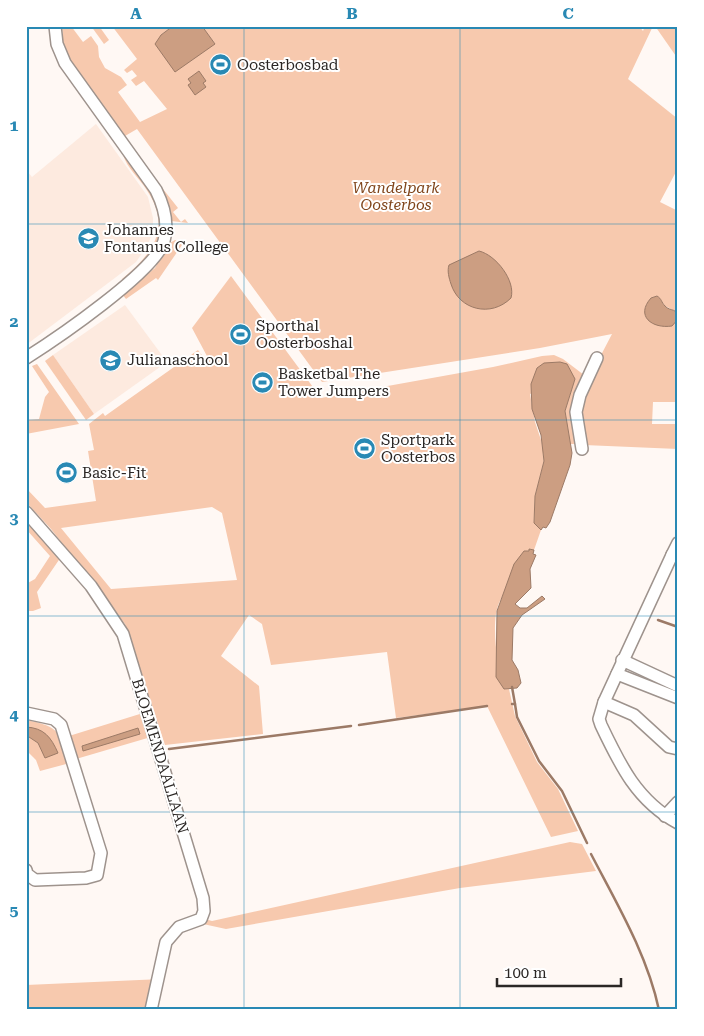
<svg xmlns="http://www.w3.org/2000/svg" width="704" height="1036" font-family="'Roboto Serif',serif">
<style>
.built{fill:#fdeadf}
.green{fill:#f7c9ae;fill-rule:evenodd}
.water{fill:#cc9e82;stroke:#9c7a66}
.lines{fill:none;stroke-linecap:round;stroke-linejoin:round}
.stream{stroke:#9c7a66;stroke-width:2.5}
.minor-casing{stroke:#9e938d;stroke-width:14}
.minor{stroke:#fff;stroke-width:11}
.grid{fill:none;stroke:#2989b4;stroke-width:1;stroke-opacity:0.55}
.labels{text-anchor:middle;stroke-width:4;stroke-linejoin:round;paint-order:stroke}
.poi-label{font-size:15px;fill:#2b2725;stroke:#fff;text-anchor:start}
.park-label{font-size:15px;font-style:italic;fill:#80451b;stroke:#fff}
.street-label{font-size:15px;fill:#2b2725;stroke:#fff}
.neatline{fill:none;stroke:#2989b4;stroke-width:2}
.grid-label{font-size:16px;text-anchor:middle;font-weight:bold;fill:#2989b4}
</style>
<rect width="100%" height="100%" fill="#fff8f4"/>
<g class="built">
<polygon points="96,124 148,197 153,218 153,232 147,246 136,262 26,345 26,170 32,177"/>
<polygon points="125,305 167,362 94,414 53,355"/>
</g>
<g class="green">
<polygon points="62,26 71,26 83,42 91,36 98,46 99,57 105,68 121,77 127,85 118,92 140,122 167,109 144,81 136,86 131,80 137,76 132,70 127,73 124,70 137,59 112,26 173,26 161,35 215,44 202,26 639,26 643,31 645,26 653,26 628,79 678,119 678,168 660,202 678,211 678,314 675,311 665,306 657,296 651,298 674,323 678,317 678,402 653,402 652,424 678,424 678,449 584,445 579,411 600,357 612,334 540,348 322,382 137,129 125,136 122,136 64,54"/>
<polygon points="91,26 99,26 109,40 104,44"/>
<polygon points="655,26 678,26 678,59"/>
<path d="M122,150C159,201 185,234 124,282L122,279C155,252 173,226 144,186C135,174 124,164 122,150Z"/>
<polygon points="133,151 178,208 173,212 181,222 185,219 188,223 171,221 165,196"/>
<polygon points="175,240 184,242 158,280 156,278 126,299 122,294 155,268 168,244"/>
<path d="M231,276L321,398L493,367L542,356L554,355L563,359L584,375L577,444H570L565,411L575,379L530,394L535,422L543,446L544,461L535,496L534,523L541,530L534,550L530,549C521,568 508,584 499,603C490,624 498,668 504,689H509L515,716L537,762L558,789L578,831L551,837L487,706L396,718L387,652L271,665L262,624L249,615L221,656L259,686L263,734L165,745L125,624L51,529L26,502V488L45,508L96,501L88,451L94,450L89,424L103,413L105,416L198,350L210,366L208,358L192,328ZM212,507L222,513L237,580L111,589L61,528Z"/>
<polygon points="53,355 94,414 86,420 45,361"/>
<polygon points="37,364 79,424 26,434 26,420 39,419 45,397 49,392 32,366"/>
<polygon points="26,515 63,554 37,592 41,608 33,611 26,611 26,584 35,579 50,556 26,529"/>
<polygon points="143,713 151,737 76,759 69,736"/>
<path d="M26,720C59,726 61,733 70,763L40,771L36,760L26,750V735L38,743L45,758L30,727H26Z"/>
<polygon points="570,842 582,844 596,871 460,888 226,929 203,924 205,919 212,921"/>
<polygon points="162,979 156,1010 26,1010 26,985"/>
</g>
<g class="water">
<polygon points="173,26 202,26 215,44 175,72 155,44 161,35"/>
<polygon points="199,71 206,81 203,83 206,87 195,95 188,85 191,83 188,79"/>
<path d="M479,251C496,255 516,281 511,298C491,318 459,310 451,284C449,278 447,271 449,265Z"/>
<path d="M657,296C662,299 661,302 665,306C670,312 678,307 678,319L672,326C652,329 635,316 651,298Z"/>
<polygon points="560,362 567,364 575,379 565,411 572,453 570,465 550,522 546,528 543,527 541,530 534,523 535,496 544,461 541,435 532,409 531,384 537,368 544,363"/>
<polygon points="529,549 534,550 533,554 536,555 530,569 531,588 515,604 520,608 527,608 542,596 545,599 522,615 513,628 512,660 518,670 521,683 517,688 504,689 496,677 497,611 514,564 524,551 529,551"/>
<path d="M26,727C44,728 51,737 58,753L45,758L38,743L26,735Z"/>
<polygon points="138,728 140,734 83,751 82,746"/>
</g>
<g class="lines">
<g class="stream">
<polyline points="658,620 678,627"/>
<polyline points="512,687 515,704"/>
<polyline points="512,704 515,704 517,717 539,761 562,791 587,843"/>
<polyline points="359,725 487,706"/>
<polyline points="169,749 351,726"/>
<path d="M591,854C617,904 647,954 659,1010"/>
</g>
<defs>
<g id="minor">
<path d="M26,358C56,339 156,271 164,241C169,223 164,206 156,190L65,63L57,44L55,26"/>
<polyline points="582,449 576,412 580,395 597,358"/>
<polyline points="26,512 91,586 123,634 203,898 204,911 201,919 179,927 166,942 151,1010"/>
<polyline points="672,555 678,543"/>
<polyline points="678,556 672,555 604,702 634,715 669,747 678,749"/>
<polyline points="622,660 678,686"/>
<polyline points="617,674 678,698"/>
<path d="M604,702L599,719L601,725C620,765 637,801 678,823"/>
<polyline points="26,713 54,719 61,725 101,853 97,875 86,878 35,880 27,874 26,870"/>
<polyline points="665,816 678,802"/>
</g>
</defs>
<use href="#minor" class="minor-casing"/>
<use href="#minor" class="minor"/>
</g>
<path class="grid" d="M244,26V1010M460,26V1010M26,224H678M26,420H678M26,616H678M26,812H678"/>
<defs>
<symbol id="stadium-disc" viewBox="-11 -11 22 22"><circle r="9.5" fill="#2989b4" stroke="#fff"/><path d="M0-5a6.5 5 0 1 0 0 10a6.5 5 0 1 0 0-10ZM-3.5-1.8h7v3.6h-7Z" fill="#fff"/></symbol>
<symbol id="school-disc" viewBox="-11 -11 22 22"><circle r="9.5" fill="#2989b4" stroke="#fff"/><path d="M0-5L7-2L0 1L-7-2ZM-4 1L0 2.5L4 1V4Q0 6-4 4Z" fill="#fff"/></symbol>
</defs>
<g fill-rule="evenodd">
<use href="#stadium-disc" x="208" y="52" width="25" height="25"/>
<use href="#school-disc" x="76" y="226" width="25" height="25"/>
<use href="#stadium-disc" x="228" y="322" width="25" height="25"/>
<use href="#school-disc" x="98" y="348" width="25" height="25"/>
<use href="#stadium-disc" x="250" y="370" width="25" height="25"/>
<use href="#stadium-disc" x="352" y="436" width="25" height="25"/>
<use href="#stadium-disc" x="54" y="460" width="25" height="25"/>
</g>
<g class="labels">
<g class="poi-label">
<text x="237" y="70">Oosterbosbad</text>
<text x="104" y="235">Johannes<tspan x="104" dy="17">Fontanus College</tspan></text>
<text x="256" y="331">Sporthal<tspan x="256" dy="17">Oosterboshal</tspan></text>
<text x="127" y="365">Julianaschool</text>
<text x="278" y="379">Basketbal The<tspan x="278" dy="17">Tower Jumpers</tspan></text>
<text x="381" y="445">Sportpark<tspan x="381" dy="17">Oosterbos</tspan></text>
<text x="82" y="478">Basic-Fit</text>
</g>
<g class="park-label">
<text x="396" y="193">Wandelpark<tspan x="396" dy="17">Oosterbos</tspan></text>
</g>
<g class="street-label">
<text transform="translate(160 756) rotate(73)" y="5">BLOEMENDAALLAAN</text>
</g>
</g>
<rect width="704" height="1036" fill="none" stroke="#ffffff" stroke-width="55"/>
<path d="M497 978v8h124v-8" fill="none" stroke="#2b2725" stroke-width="2.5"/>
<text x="504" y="978" font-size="15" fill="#2b2725" stroke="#ffffff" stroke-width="4" paint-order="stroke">100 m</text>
<rect x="28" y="28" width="648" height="980" class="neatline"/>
<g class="grid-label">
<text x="136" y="19">A</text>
<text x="352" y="19">B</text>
<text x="568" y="19">C</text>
<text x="14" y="131">1</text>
<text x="14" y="327">2</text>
<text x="14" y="524">3</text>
<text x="14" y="720">4</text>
<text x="14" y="916">5</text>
</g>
</svg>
